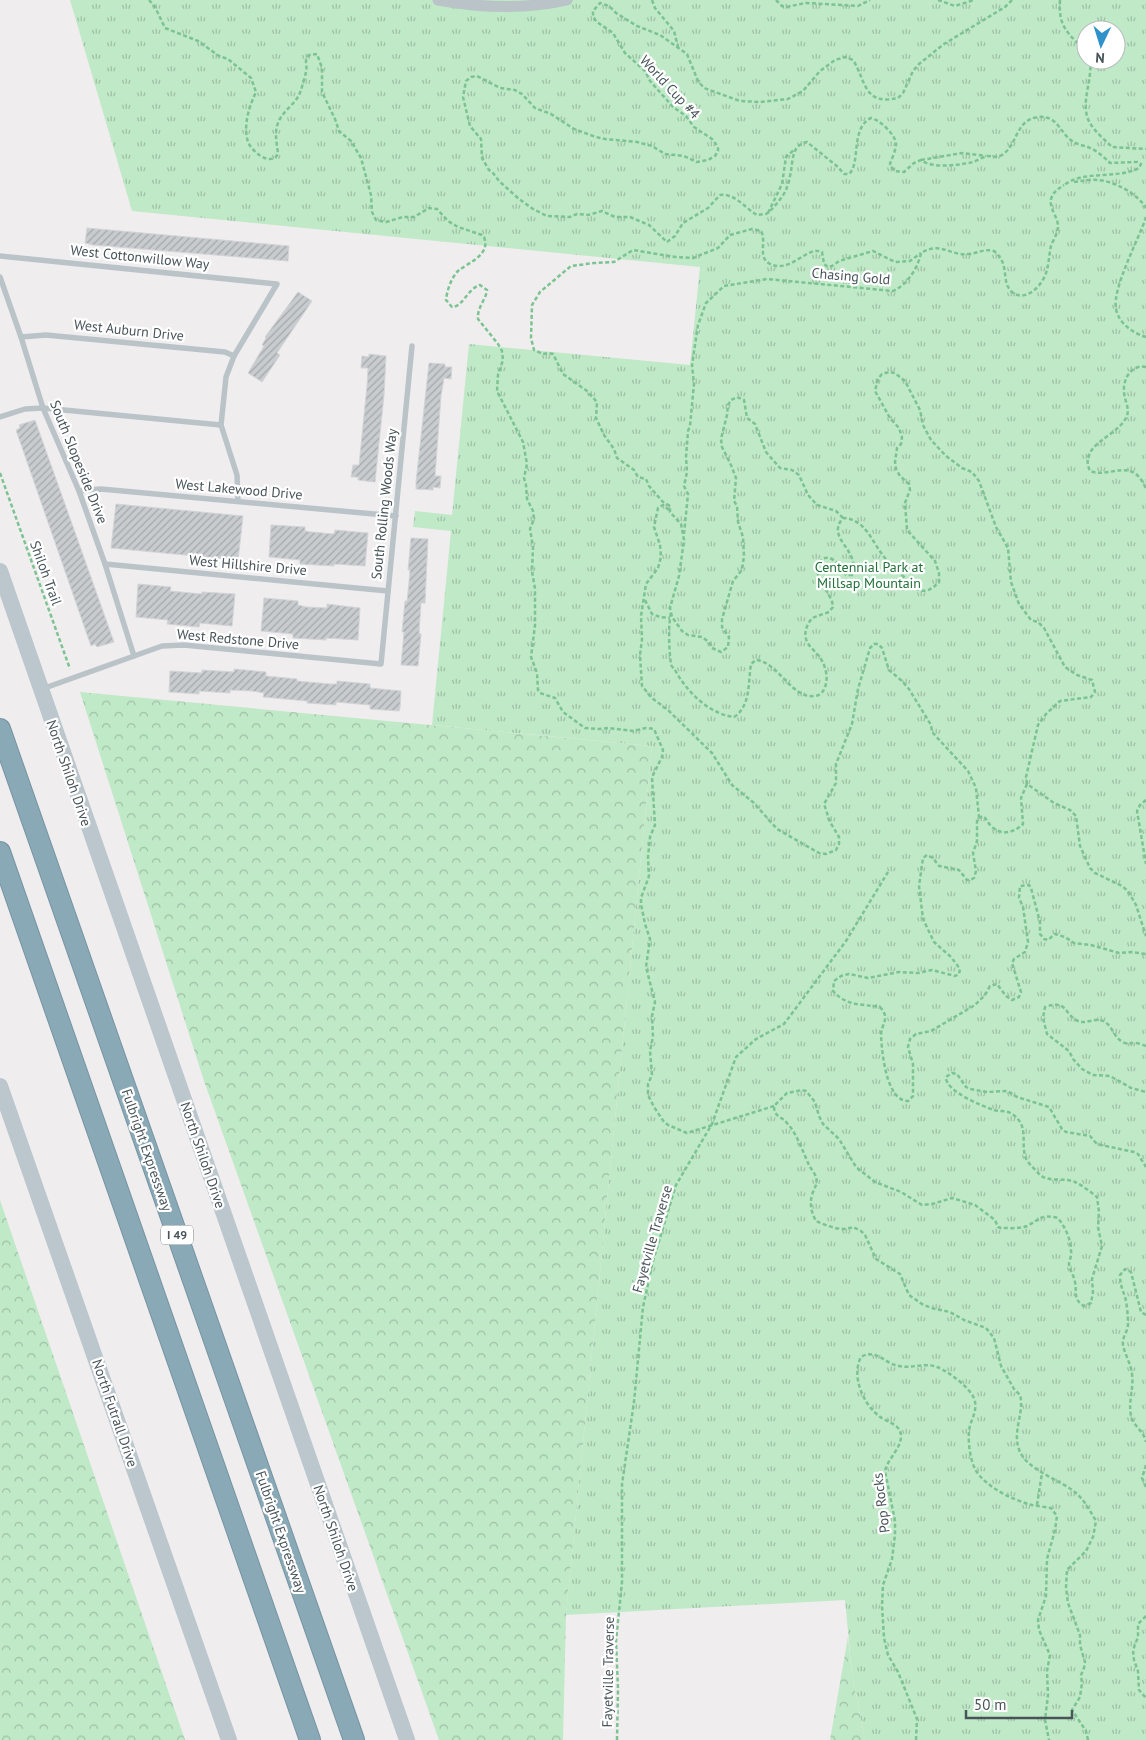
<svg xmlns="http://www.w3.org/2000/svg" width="1146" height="1740" font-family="'PT Sans',sans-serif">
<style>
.forest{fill:url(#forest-crowns)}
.park{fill:url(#park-tufts);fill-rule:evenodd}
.building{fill:url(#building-hatch);stroke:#d2d5d8}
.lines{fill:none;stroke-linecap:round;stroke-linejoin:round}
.motorway-casing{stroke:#7694a2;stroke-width:22}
.path{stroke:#7cc392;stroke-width:2.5;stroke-dasharray:4 2.5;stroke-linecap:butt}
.service{stroke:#bac4c8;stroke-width:5.5}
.minor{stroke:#bac4c8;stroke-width:11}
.secondary{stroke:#bbc7cd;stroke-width:16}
.motorway{stroke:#8aa9b7;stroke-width:20}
.labels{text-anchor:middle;stroke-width:4.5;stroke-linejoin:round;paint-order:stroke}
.shield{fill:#fff;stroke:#7f878a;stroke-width:1}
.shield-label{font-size:12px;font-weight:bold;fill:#485458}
.street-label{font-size:14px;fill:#485458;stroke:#fff}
.park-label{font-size:14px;fill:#217139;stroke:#fff}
</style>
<defs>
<pattern id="forest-crowns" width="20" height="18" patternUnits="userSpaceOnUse" patternTransform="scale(1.25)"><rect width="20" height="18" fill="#c0e9c8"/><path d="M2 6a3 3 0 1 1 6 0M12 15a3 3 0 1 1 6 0" fill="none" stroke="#9ebfa5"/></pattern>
<pattern id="park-tufts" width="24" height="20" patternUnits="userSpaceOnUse" patternTransform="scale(1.25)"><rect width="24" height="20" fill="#c0e9c8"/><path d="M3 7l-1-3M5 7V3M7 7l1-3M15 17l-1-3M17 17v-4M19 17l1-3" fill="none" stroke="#9ebfa5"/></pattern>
<pattern id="building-hatch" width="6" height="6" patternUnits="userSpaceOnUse" patternTransform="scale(1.25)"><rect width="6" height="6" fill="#c8ccce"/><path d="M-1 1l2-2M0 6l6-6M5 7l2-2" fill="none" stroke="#a4a8aa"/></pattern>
</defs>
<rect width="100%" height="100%" fill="#f0edee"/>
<g class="forest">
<polygon points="80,692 652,746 566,1615 563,1740 439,1740 204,1081"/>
<polygon points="0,1200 185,1740 0,1740"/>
<polygon points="848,1637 852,1673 865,1740 830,1740"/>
</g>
<path class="park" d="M70,0H1146V1740H865L852,1673L845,1600L566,1615L652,746L432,725L451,531L413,527L415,511L452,515L469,344L690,365L700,267L132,211ZM1086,30H1116V60H1086Z"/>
<g class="building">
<polygon points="87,228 289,246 288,261 93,245 85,243"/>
<polygon points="298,292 312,301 277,353 280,355 262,382 248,373 264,346 262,345 266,338 265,337"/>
<polygon points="369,354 386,356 384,395 375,482 358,480 358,477 351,477 353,465 359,465 367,386 368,368 361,368 362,356 369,357"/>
<polygon points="429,363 445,364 445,367 452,367 451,379 444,378 441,396 435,476 441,476 440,488 433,487 433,490 416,489 416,482"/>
<polygon points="35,420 114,642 97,647 95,644 91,646 16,430 20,428 19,425"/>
<polygon points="116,504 243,516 238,560 111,548"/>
<polygon points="271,525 305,527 305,531 312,532 334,534 335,530 368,533 365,566 334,564 334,566 300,564 300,560 269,557"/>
<polygon points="411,538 428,539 425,603 421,603 419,633 421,634 418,666 401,665 404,632 402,632 405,601 407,601 409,582 410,570 408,570"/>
<polygon points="138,584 171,587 170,591 202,594 202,592 235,594 232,626 200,623 199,627 167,624 168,620 136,617"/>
<polygon points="264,598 298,601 298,605 306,607 327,608 327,604 360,608 358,640 326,638 326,640 293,638 293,634 261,631"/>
<polygon points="234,669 266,672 266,676 297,679 297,681 330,684 337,684 337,681 370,684 370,688 401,691 400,708 399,711 370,709 370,705 336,702 336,705 307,703 307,701 263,697 264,693 252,691 230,690 230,693 199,691 199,694 169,692 170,671 202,673 202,670 234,672"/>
</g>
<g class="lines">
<defs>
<g id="motorway">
<polyline points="0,729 354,1740"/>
<polyline points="0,852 310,1740"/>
</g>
</defs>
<use href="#motorway" class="motorway-casing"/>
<g class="path">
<path d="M149,0L155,7L165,28L198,41L219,56L228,59L251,78L256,92C249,107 243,125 248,142C252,152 271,167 278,154C277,144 274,133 278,123C282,112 294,105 299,95C301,91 305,77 306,72C308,65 303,62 309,55L317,54L322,68V92L335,119L339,131L351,141L361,158L371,195L372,212L376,220L386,222L403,217H414L429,208L437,209L448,221L458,227L482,235L484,237C491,255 469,262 458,271C451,278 447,291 446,300L452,307C464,306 467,289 480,285L487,290C486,300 477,307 478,319L498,344L502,351L503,360L498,375L497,391L523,442L527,464L524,478L526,485L527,499L533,511L534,519L530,529L533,547L532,571L535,589V625L531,657L537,673L538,690L540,693L555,698L563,712L585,728L598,729L608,728L633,731L646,728L654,729L663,750L662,757L652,777L655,825L650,837L648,857L649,876L641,898V904L645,924L650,939L646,967L655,1002L652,1016L653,1037L650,1051L652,1075L648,1084V1095L654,1107L664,1122L668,1125L687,1133L774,1106"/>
<polyline points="652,0 655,8 674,31 678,47"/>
<polyline points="776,0 782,6 786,7 806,3 858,6 870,0"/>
<polyline points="938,0 955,6 974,0"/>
<path d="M1012,0L1005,7L944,44L919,64L913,71L903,93L898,98C863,106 866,80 853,60L845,57L835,60L820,71L803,91L788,99L760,102L740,101L704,88L698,81L687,54L660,35L637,26L616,13L609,6L600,3L593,11V17L597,22L613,33L625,53L645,71L650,81L673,107L686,116L694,127L712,139L718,147V151L715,156L708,160L697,162L684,156L665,154L652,146L637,142L605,139L596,137L574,129L551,114L535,108L522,94L515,90L500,88L477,76L471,77L466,81L463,97L470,126L481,139L482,158L489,170L493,173L499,181L519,199L533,209L547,216L570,217L577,214L588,215L602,211L615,217H630L649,225L667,242L675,236L683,223L708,208L720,195C735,193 745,208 757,215L766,214L769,212C775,206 782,198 786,190C788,184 790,177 791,171C793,159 792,145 807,142L838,167L844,174H849C861,164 850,128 871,118C879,119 896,135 896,144C896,150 892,158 890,164L894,171L904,172L914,163L921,160C932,169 960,165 973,162C978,160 983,157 987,156C993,156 997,158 1002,155C1018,145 1015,120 1038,117C1059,115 1060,135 1074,142C1077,144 1081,145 1085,146C1095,149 1103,156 1110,163L1137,162L1141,164L1139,168C1117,180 1083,169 1063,186"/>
<path d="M1060,0C1058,29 1069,33 1086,52"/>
<path d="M1090,60C1093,80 1079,105 1090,123C1095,132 1105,140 1112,147L1146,149"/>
<polyline points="921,160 962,153 986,156"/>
<path d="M1074,182C1082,181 1090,179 1098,180C1114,181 1138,194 1146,208"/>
<polyline points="768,213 782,184 786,157 795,149"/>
<path d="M1146,217C1139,239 1112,288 1116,309C1119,324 1133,333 1146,337"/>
<path d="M1146,367C1132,364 1123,378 1124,391C1124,401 1131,409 1126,418C1115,438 1078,445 1090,471C1111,479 1132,455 1146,489"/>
<polyline points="0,473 70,669"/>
<polyline points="669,510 663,505 658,508 654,527 660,545 661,557 658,568 646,584 641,616 642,639 640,655 642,686 652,698 669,711 712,753 732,785 754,803 777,829 819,853 826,854 836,850 839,844 839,837 830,822 824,804 836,783 836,764 852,724 858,689 870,648 874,644 878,644 882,648 889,670 902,681 909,689 931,725 932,732 968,771 976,788 979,817"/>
<path d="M843,518L836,511L817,505L808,495L799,475L792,470L780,468L766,452L755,424L747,418L744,400L737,397L731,400L728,405L727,415L721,439L722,447L731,465L736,478L734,501L737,506L738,522L743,537L744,556L742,570L733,581L722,619V627L729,637L728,647L721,652L712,648L709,642L702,637L688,635L682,631L672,617L670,608L679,576L684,540L681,524L670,512V506L663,502L649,486L646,479L638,477L634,470L617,458L614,449L604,435L596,418L597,402L587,391L563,374L553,354L548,353L543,354L534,350L531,338L532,305L540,292L571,266L594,263L614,262L633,250L675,257L693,258L718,248L730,235L752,229L761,231C767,242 757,257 770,264C791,274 807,245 822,252L824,264L828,267L832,266L839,261L873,251L895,262L910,261L921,253"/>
<path d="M684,534L688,494L684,486L687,472L686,457L688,431L690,426L694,384L692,365L698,325L706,303L724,286L767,279L893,291C907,285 918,268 921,253C941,241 950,256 967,254C977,254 984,248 994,251C1011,265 1000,281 1012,292C1025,303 1042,286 1046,273C1049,264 1049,255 1051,246C1053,240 1057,235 1058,228C1059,218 1049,209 1051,199C1053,192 1058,189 1064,185"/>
<polyline points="645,600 652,614 660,617 670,618"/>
<path d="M671,613C668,625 669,651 671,664C671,666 674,669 675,670C687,692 709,714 734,717C751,706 748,682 751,664L756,660C778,662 792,699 814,696C819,696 823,693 825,687C829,677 825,663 818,655C814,650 808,646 806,639C804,631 807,625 812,618L829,612L833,607C833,594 811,576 819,563C828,549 841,566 846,575H852C861,549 825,539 843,518C865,519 871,540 882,554C887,562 895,567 901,574C914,587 922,600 939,582V573L935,561L907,530L905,503L910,490L909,484L900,476L896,469L895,462L897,448L901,444L902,437L899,428L890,418L875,391L878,379L882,374L889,372L895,373L905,381L920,410L923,425L931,440L946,456L962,468L972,472L979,481L996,527L1008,548L1011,582L1019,604L1031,620L1038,622L1044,628L1065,667L1077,675L1092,680L1095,692L1091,697L1060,701L1046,714L1038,725L1026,777L1027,784L1054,803L1070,810L1076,816L1080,846L1090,868L1095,873L1122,886L1128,891L1136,905L1146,936"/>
<path d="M1027,784L1021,798L1023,824C1014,833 1001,836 991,826C987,822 987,819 983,816L977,819V841L973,853L976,871L974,878L970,880H967L959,870L939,866L933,858L927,855L923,858L919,886L923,919L934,942L951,957L960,969L959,974L955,976L932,970L918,973L899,972L868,978L849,974L841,976L834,981L833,991C846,1006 861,1004 880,1007C891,1019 881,1023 881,1036C882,1052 886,1101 908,1101L913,1096V1064L908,1047L910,1039L916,1034L931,1031L975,1005L985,995L990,986L997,984L1006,996L1012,1000L1019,997L1021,992L1012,963L1014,959L1025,952L1028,942L1023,907L1019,898L1020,886L1029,885L1031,888L1040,922V934L1044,939L1048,940L1055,934L1065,937L1074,943L1091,945L1119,953L1131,952L1146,954"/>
<polyline points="1146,800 1140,805 1137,811 1146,864"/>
<path d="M1146,1046C1143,1045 1139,1043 1135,1043C1130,1043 1127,1045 1123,1042C1114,1038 1113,1027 1105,1022C1096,1016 1086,1025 1078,1021C1064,1015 1068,999 1045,1007L1043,1018L1047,1034L1069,1051L1073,1059L1082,1069L1093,1075L1110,1076L1131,1088L1146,1092"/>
<path d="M1146,1315L1141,1312L1131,1272L1125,1269L1120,1275C1120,1284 1122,1288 1125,1297C1127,1304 1128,1316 1128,1324C1128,1332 1122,1336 1123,1345C1125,1355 1131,1364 1132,1374C1134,1389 1128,1401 1131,1416C1134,1427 1144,1431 1146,1442"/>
<polyline points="1146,1465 1142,1478 1146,1487"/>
<polyline points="1037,1505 1042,1473"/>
<polyline points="1146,1616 1138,1624 1138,1637 1133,1650 1134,1660 1138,1671 1139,1690 1146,1698"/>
<polyline points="617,1740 618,1689 616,1641 622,1582 622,1484 634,1402 643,1307 653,1261 676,1185 712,1124 736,1057 756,1039 784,1024 846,941 888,872"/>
<path d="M916,1740L917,1719L898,1672L888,1655L884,1638L882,1606L883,1585L892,1559L895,1535V1521L885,1471C888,1458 901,1449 901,1436C901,1424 886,1422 879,1416C863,1404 851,1376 861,1357C876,1348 885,1364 899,1366C912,1369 924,1362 937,1367C948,1371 974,1390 975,1402C977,1413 970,1421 969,1431C968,1442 970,1459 975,1469C985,1487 1013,1500 1032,1505C1038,1506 1045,1507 1051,1508L1057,1516L1055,1530L1047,1559L1046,1596L1038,1620L1039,1630L1050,1655L1047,1671L1048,1695L1045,1720L1049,1740"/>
<path d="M1088,1740L1086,1731L1072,1710L1080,1697L1082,1683L1081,1675L1084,1668L1085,1662L1080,1645V1635L1068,1603L1066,1588L1067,1570L1086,1551L1093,1537L1096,1521C1090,1511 1085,1501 1076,1493C1061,1480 1029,1471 1020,1452C1011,1432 1025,1413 1020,1395L1014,1389L1001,1366L994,1338L986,1328L964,1320L950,1312L931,1308L922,1304L909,1295L900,1274L876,1259L865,1235L861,1231L853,1227C842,1232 827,1226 816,1221C811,1212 809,1202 813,1192C815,1187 818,1183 816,1177C815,1174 812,1170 810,1167C803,1153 798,1135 787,1123C781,1116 774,1117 774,1106L787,1093L802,1090L806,1091L815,1102L819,1116L823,1124L839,1139L856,1167L875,1182L901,1192L922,1205L932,1204L952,1198L975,1205L995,1220L998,1227L1001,1228C1009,1228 1020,1229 1027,1226C1041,1219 1040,1214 1058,1218C1065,1227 1071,1239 1071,1251C1072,1255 1070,1259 1069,1263C1069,1270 1074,1275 1075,1282C1077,1292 1073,1300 1084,1306L1091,1303L1093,1292L1092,1279L1102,1246L1098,1227L1099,1212L1097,1197C1092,1193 1082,1185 1075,1182C1064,1177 1048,1183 1039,1174C1035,1169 1027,1163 1025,1156C1021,1140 1029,1125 1012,1114C1007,1110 1000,1112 994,1110C982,1106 945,1091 946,1077L952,1073L957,1074L966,1087L970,1089L987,1092L1007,1091L1017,1097L1049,1107L1062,1129L1066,1132L1090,1136L1096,1143L1101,1145L1134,1152L1138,1154L1146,1167"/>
</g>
<g class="service">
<polyline points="0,256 277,284 234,356 226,377 221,425 237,475 238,501"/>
<polyline points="0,277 21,337 43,408 79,491 105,564 134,656"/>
<polyline points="21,337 46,335 225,352 234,356"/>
<polyline points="0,417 25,409 43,408 221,425"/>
<polyline points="79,491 101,489 396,516"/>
<polyline points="105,564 388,591"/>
<polyline points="42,689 162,646 184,645 381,664 412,346"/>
</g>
<path class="minor" d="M438,0C482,8 524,10 567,0"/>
<g class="secondary">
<polyline points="0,571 407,1740"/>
<polyline points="0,1086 229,1740"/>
</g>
<use href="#motorway" class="motorway"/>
</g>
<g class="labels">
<rect class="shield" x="161" y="1225.5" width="32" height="19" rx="4"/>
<g class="shield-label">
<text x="177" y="1239">I 49</text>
</g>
<g class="street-label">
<text transform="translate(670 87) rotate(47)" y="5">World Cup #4</text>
<text transform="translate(140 257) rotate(6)" y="5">West Cottonwillow Way</text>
<text transform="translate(851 276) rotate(5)" y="5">Chasing Gold</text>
<text transform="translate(129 330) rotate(6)" y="5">West Auburn Drive</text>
<text transform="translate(79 462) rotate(68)" y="5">South Slopeside Drive</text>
<text transform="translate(239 489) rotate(5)" y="5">West Lakewood Drive</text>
<text transform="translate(384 504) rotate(-84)" y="5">South Rolling Woods Way</text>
<text transform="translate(248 565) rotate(5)" y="5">West Hillshire Drive</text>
<text transform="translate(46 573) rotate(70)" y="5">Shiloh Trail</text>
<text transform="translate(238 639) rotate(5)" y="5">West Redstone Drive</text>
<text transform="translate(69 773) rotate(71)" y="5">North Shiloh Drive</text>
<text transform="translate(147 1150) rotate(71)" y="5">Fulbright Expressway</text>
<text transform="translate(203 1155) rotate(71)" y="5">North Shiloh Drive</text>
<text transform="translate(652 1239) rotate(-74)" y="5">Fayetville Traverse</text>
<text transform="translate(115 1413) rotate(71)" y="5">North Futrall Drive</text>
<text transform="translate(881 1503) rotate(-97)" y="5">Pop Rocks</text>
<text transform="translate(281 1532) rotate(71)" y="5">Fulbright Expressway</text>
<text transform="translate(336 1538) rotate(71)" y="5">North Shiloh Drive</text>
<text transform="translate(608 1672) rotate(-89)" y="5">Fayetville Traverse</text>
</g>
<g class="park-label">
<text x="869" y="572">Centennial Park at<tspan x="869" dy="16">Millsap Mountain</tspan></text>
</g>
</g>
<g transform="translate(1101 45) rotate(184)"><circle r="24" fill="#ffffff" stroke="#b6bbbc"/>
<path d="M0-4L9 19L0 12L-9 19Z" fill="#2e91c9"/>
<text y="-8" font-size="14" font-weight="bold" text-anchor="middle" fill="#485458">N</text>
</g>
<path d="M966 1710v8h106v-8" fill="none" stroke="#485458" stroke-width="2.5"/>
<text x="974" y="1710" font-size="15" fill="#485458" stroke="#ffffff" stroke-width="4" paint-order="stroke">50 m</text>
</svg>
